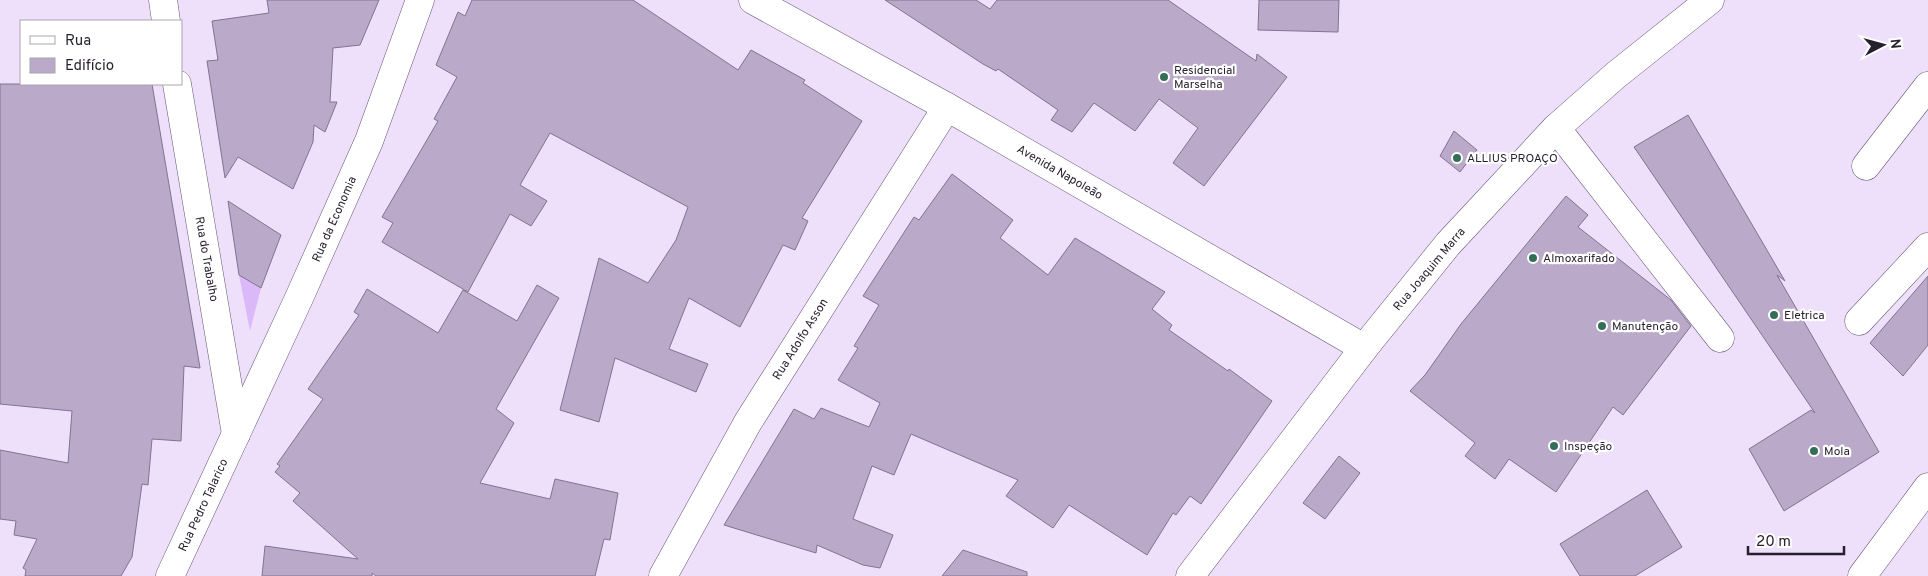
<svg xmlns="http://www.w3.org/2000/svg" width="1928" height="576" font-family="Overpass,sans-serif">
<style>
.green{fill:#dbb8f8}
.building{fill:#baa9c9;stroke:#837291}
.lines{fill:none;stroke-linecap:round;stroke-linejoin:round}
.minor-casing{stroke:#665673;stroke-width:29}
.major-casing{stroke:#665673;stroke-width:29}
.minor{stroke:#fff;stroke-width:28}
.major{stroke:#fff;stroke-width:28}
.poi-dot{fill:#356e56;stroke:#fff;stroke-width:2}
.labels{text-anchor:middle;stroke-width:4.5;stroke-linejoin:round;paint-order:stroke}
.poi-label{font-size:12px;fill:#261f2c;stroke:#fff;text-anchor:start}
.street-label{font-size:12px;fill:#261f2c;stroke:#fff}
</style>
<rect width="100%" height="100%" fill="#eedffb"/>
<polygon class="green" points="239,275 261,288 250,331"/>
<g class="building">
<polygon points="267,0 379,0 360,45 333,48 330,102 337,102 325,132 314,125 313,142 293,189 238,157 225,178 207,61 218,60 212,21 269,13"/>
<polygon points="472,0 633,0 738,70 751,50 805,80 803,83 862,121 802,218 808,221 795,250 783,245 740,327 689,298 669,349 708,364 696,392 615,358 599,422 560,410 599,258 648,283 676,240 688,207 550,133 520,185 547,201 531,226 510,214 468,292 382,242 393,223 382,217 438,121 434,119 457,77 436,65 458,12 465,16"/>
<polygon points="885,0 976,0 990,9 997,0 1168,0 1256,61 1257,54 1287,77 1204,186 1173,163 1198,128 1159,99 1135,131 1094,103 1072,132 1051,120 1058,110 998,69 996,71 983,64"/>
<polygon points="1259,0 1339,0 1338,32 1258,30"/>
<polygon points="0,84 152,84 200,368 184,366 181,441 152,439 148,485 142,484 132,557 121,576 25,576 26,570 23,568 37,539 14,535 16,521 0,519 0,450 68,463 72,411 0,404"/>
<polygon points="1688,115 1785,281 1777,275 1879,452 1784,511 1749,449 1811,410 1815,413 1634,147"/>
<polygon points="1454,131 1477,150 1460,172 1440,156"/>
<polygon points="952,174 1013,220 1000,238 1048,275 1075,238 1165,292 1152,309 1172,325 1169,330 1228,371 1229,369 1272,401 1201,504 1190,496 1176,515 1173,513 1147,555 1069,505 1053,528 1006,496 1018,480 911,434 894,475 872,466 853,519 893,535 880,568 863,565 817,545 816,553 724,525 794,409 814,419 821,408 869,427 880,403 838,380 858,348 854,346 879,305 863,296 914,217 919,220"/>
<polygon points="1566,196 1588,215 1578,227 1671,300 1691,326 1623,415 1613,407 1556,492 1509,459 1495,479 1465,456 1475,443 1410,391 1425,375 1461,324"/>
<polygon points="228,201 281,235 261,288 239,275"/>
<polygon points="1928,276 1928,345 1903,376 1870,343"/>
<polygon points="537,285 559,298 496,409 514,423 480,483 550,499 555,479 618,493 610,540 604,539 595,576 376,576 372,573 372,576 262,576 265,546 358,559 293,501 300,493 275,472 280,466 277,464 323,399 308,389 359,315 354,312 367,289 438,333 463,290 517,321"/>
<polygon points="1339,456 1360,473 1325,519 1303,503"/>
<polygon points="1647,490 1682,547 1635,576 1580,576 1560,544"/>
<polygon points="963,550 1027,572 1027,576 942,576"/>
</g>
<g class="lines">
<defs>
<g id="minor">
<polyline points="163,0 166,21"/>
<polyline points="753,0 947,107 1364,348"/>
<polyline points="177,84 236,434"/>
<polyline points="1556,128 1720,338"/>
<polyline points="1866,166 1928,86"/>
<polyline points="1859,321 1928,247"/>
<polyline points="170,576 299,298 369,141 420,0"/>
<polyline points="663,576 748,422 947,107"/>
<polyline points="1190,576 1364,348 1448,244 1556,128 1616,75 1710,0"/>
</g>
<polyline id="major" points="1862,576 1928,487"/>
</defs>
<use href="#minor" class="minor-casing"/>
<use href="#major" class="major-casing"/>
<use href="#minor" class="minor"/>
<use href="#major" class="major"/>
</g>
<g class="poi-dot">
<circle cx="1164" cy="77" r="5"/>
<circle cx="1457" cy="158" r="5"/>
<circle cx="1533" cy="258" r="5"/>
<circle cx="1774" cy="315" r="5"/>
<circle cx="1602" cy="326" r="5"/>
<circle cx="1554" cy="446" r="5"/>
<circle cx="1814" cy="451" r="5"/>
</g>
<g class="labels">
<g class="poi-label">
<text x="1174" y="74">Residencial<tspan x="1174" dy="14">Marselha</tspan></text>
<text x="1467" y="162">ALLIUS PROAÇO</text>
<text x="1543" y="262">Almoxarifado</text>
<text x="1784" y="319">Eletrica</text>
<text x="1612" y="330">Manutenção</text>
<text x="1564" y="450">Inspeção</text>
<text x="1824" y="455">Mola</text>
</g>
<g class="street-label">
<text transform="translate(1060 172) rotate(30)" y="4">Avenida Napoleão</text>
<text transform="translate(334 219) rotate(-66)" y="4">Rua da Economia</text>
<text transform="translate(207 259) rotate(80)" y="4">Rua do Trabalho</text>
<text transform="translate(1429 269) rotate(-50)" y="4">Rua Joaquim Marra</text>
<text transform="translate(800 339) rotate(-58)" y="4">Rua Adolfo Asson</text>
<text transform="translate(203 505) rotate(-65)" y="4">Rua Pedro Talarico</text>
</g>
</g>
<rect x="20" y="20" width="162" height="65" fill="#ffffff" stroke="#a8a5ab"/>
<rect x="30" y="36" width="25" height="8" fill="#ffffff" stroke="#a8a5ab"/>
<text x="65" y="45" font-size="15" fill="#261f2c">Rua</text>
<rect x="30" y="58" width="25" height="15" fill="#baa9c9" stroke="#a8a5ab"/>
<text x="65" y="70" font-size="15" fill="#261f2c">Edifício</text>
<g transform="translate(1883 45) rotate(84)" stroke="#ffffff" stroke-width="4" paint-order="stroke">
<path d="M0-4L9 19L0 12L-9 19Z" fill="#261f2c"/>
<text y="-8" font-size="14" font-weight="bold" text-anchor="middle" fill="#261f2c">N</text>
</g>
<path d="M1748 546v8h96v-8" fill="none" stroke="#261f2c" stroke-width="2.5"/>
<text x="1756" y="546" font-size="15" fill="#261f2c" stroke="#ffffff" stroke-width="4" paint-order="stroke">20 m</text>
</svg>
